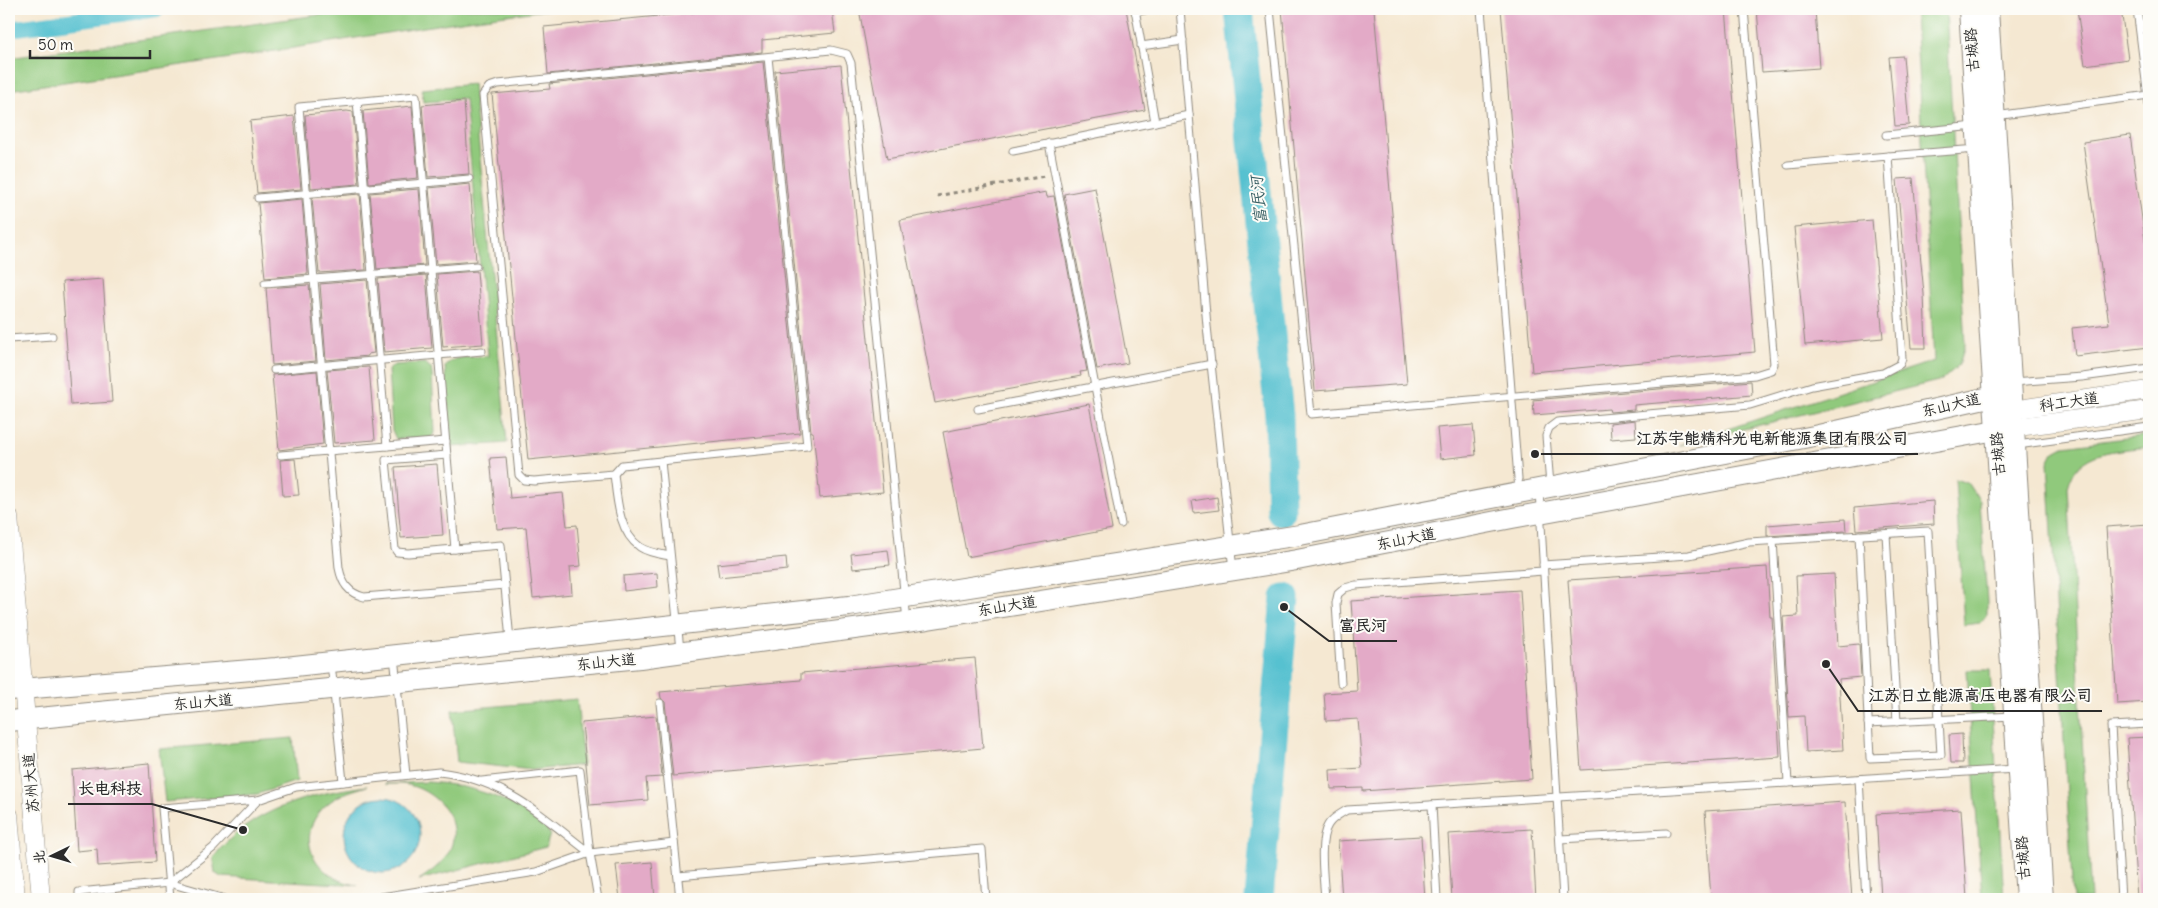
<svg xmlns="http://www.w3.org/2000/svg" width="2158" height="908" font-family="Delius,'LXGW WenKai TC',sans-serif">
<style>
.green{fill:#90c97c;stroke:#5e7a54}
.water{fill:#56c1d0;stroke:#40767e}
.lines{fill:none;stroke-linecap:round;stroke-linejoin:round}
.canal{stroke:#56c1d0;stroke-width:16}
.river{stroke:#56c1d0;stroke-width:29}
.building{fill:#e3aac7}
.service-casing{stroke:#908a7e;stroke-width:9}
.tertiary-casing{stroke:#908a7e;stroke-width:19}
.secondary-casing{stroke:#908a7e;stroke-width:22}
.path{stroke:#908a7e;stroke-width:3;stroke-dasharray:4 4;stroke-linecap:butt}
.service{stroke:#fff;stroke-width:7}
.tertiary{stroke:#fff;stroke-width:18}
.secondary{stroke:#fff;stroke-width:20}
.labels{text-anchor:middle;stroke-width:4;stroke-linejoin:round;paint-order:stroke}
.street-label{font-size:15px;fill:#2b2b2b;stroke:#fdfcf7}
.water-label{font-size:16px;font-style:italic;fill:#3a6065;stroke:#fdfcf7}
.leader{fill:none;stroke:#2b2b2b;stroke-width:2}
.callout-dot{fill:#2b2b2b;stroke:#fdfcf7;stroke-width:2}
.callout-label{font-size:16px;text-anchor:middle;font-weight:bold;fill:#2b2b2b;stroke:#fdfcf7;stroke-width:4;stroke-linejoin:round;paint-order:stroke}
</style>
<rect width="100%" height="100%" fill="#fdfcf7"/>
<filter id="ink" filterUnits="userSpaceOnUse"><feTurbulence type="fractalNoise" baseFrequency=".02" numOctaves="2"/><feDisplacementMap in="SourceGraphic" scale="10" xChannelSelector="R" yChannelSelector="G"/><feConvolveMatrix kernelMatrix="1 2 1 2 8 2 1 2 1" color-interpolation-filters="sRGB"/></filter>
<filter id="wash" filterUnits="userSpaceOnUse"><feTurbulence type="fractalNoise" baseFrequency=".0096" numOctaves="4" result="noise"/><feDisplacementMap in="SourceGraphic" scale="20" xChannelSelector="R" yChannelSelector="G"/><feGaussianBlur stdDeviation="1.12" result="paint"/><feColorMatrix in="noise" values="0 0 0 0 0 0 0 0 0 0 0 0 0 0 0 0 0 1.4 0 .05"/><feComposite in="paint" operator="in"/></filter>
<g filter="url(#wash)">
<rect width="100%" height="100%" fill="#f5e8d2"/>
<g class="green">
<polygon points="361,9 553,9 468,20 231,58 9,90 9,58"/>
<polygon points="1946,10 1965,345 1959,365 1942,380 1679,445 1934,361 1915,14"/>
<path d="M473,84L507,443L451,447L445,367C452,354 475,358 488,356L465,99L423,102L422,89Z"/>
<polygon points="425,363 431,368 432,374 435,433 430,438 396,439 392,430 388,370 394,365"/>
<path d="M2149,435V447C2117,451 2077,449 2068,487L2091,899H2073L2048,462L2053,452L2064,446Z"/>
<polygon points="1955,479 1969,484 1980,501 1987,601 1987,615 1980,623 1964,625"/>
<polygon points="1967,670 1990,670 2004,899 1982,899"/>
<polygon points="577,699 583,765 532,770 457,762 452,710"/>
<polygon points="293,738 297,781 258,794 165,802 159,749"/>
<path d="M428,782C471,785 515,799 547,829L550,834L546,847L419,880C428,874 438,867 445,858C467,828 442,795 412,786C403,783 394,784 385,784Z"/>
<path d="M367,786C354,790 342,793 331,801C290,832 312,879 358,885L221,877L215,873L213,858C248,810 311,793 367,786Z"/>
</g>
<circle class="water" cx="382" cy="835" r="38"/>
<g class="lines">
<polyline class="canal" points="9,29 157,9"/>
<g class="river">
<polyline points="1239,9 1279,416 1281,511"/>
<polyline points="1259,899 1285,598"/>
</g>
</g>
<g id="blocks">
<g class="building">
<polygon points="732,9 832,9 835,33 762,40 762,52 548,74 544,27"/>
<polygon points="859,9 1126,9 1145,110 887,159"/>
<polygon points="1282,9 1374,9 1407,384 1315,391"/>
<polygon points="1501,9 1726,9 1755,352 1532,372"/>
<polygon points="1757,9 1815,9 1819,68 1762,72"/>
<polygon points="2077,9 2121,9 2128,59 2085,65"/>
<polygon points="1903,56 1909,125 1895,126 1889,57"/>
<polygon points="763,62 800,433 528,460 492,94 550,89 549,84"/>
<polygon points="841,65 883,492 820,498 813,432 811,432 775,71"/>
<polygon points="464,101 469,174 428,177 422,105"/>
<polygon points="412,106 418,178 369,183 363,111"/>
<polygon points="347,111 353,112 359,184 311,188 305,115"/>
<polygon points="294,116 301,189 257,193 250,121"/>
<polygon points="2130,135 2149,268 2149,347 2075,356 2072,328 2109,324 2083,142"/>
<polygon points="1913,178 1924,294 1926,348 1911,348 1897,179"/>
<polygon points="470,184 476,261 436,264 429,188"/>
<polygon points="1095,188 1128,363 1097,369 1064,194"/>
<polygon points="419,189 425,265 377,269 370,193"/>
<polygon points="1046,192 1047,197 1054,196 1087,371 1080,372 1081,376 935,403 900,220"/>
<polygon points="360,194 366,270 319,273 312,198"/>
<polygon points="302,199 308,274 265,278 258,203"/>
<polygon points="1872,220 1883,338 1805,345 1794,227"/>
<polygon points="477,271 483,344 443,347 437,274"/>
<polygon points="426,275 432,348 384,352 378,279"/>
<polygon points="103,279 112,402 71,405 62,282"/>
<polygon points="367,280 374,353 368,354 368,356 326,360 320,284"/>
<polygon points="309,285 316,361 272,365 266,288"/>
<polygon points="369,367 375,440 334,443 327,370"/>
<polygon points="317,371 323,444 279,450 272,375"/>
<polygon points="1751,381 1752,395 1634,405 1634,410 1610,412 1609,409 1534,415 1533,400"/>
<polygon points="1089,404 1112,529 967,557 943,432"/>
<polygon points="1635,420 1636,437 1611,439 1610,423"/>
<polygon points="1473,425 1476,455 1440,459 1437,428"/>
<polygon points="506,457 510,498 563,493 567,526 577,525 581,566 570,567 572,594 533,598 526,527 497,529 490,458"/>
<polygon points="295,459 299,495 283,496 280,460"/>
<polygon points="437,464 443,535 401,538 395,467"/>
<polygon points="1217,497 1219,510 1194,513 1192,501"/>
<polygon points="1933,501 1934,524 1856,530 1854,508"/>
<polygon points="1845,519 1846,531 1767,536 1767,525"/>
<polygon points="2149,524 2149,702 2117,704 2106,527"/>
<polygon points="888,550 890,565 853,569 851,554"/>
<polygon points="786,557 787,570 719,577 717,564"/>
<polygon points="1767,567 1770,617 1772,617 1780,757 1581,770 1568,580"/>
<polygon points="657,573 658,587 624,591 623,576"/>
<polygon points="1834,574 1838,646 1859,644 1861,677 1839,679 1843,750 1806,752 1804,716 1789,717 1783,617 1798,616 1796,576"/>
<polygon points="1520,590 1532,779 1363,791 1363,788 1331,789 1330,770 1362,768 1358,719 1326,721 1324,693 1357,691 1351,601"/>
<polygon points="975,658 983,748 673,776 665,702 661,698 660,692 801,680 801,673"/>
<polygon points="656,716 662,777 646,778 648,800 590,805 582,723"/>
<polygon points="1962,734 1963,763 1951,763 1949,735"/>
<polygon points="2149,737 2149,899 2137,899 2127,738"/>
<polygon points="149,763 155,862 98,866 97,849 77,851 72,770"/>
<polygon points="1845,802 1852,899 1711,899 1705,811"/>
<polygon points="1961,809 1967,899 1881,899 1876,814"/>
<polygon points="1532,829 1536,899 1452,899 1448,834"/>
<polygon points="1421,836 1425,899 1342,899 1338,841"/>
<polygon points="652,862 655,899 620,899 616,865"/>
</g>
</g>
</g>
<g filter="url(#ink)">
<use href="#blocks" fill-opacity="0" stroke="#908a7e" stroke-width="1"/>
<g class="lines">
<defs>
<g id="service">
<polyline points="1135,9 1155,122"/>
<polyline points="1180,9 1207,326 1233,570"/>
<polyline points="1270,9 1311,414 1755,375 1771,370 1774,364 1744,9"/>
<polyline points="1481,9 1519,491"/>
<polyline points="2137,9 2149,105"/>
<polyline points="1135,12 1149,9"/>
<polyline points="2139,24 2149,23"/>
<polyline points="1141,46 1183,40"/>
<polyline points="768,57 807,446 622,465 614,474 534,481 524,480 519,475 483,95 489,87 498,84 831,50 847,54 851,63 907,621"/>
<polyline points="357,101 387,446"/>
<polyline points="1995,116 2149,95"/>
<polyline points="1886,135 1975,126"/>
<polyline points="1049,143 1121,524"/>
<polyline points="1013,151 1189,115"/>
<polyline points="1888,156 1977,149"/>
<polyline points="258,198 469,179"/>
<polyline points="265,283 476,266"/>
<polyline points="9,339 52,336"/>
<polyline points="274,370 482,351"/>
<polyline points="2013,382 2082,377 2149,368"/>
<polyline points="978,409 1212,364"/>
<polyline points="2017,445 2149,427"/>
<polyline points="281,455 446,441"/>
<polyline points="447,455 386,460 395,549 397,552 408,553 501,545 510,640"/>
<polyline points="661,461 680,650"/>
<path d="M614,474C617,497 618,532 640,547C649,553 660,554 670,556"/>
<polyline points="1550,485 1546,436 1549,428 1557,422 1750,405 1812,386 1883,373 1900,364 1902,358 1888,156 1788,165"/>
<polyline points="1539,490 1563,899"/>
<polyline points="1886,534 1897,722"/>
<polyline points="1773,540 1788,783"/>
<path d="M455,549L416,96L299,107L339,568C342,583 348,593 364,597L505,585"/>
<polyline points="1543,565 1689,555 1749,542 1928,531 1941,755 1870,758 1859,535"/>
<polyline points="394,656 406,775"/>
<polyline points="331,663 343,782"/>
<polyline points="1341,683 1336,603 1338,594 1345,588 1356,585 1543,571"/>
<polyline points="660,703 680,899"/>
<polyline points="1868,723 2013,716"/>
<polyline points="1859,779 1866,899"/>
<polyline points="482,781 580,770 590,853"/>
<polyline points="1432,805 1437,899"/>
<polyline points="1560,839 1666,833"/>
<polyline points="678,876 982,849 986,899"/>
<polyline points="169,883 213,848 258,800"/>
<polyline points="79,899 79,892 169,883 225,899"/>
<path d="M170,899L162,808L258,800L296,787L439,772C506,780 539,814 590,853L674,843"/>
<polyline points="369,899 536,872 590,853 598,899"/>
<path d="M1325,899C1324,881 1318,840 1328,825C1332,818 1340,814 1347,810L2016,769"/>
<polyline points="2121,899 2111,726 2149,724"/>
</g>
<g id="tertiary">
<polyline points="2001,401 2012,410 2149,390"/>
<polyline points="2002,429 2149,410"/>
<polyline points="9,517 41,899"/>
<polyline points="9,815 16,899"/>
</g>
<g id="secondary">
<polyline points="1969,9 2026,899"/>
<polyline points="1988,9 2043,899"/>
<polyline points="9,690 276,668 849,606 1300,535 1814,436 1994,396"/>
<polyline points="9,721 640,658 928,619 1297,560 1512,518 1996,430"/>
</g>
</defs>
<use href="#service" class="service-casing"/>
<use href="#tertiary" class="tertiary-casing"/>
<use href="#secondary" class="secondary-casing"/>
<polyline class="path" points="937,196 1045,176"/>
<use href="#service" class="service"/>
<use href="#tertiary" class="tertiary"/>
<use href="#secondary" class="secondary"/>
</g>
</g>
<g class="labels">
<g class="street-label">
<text transform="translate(1972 50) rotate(-94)" y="5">古城路</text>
<text transform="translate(2069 402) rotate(-8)" y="5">科工大道</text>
<text transform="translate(1951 405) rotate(-13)" y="5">东山大道</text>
<text transform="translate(1998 454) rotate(-94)" y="5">古城路</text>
<text transform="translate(1406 539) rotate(-11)" y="5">东山大道</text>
<text transform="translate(1007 606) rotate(-9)" y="5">东山大道</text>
<text transform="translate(606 662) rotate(-6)" y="5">东山大道</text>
<text transform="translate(203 702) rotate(-5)" y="5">东山大道</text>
<text transform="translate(31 783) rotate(-95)" y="5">苏州大道</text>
<text transform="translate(2023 858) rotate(-94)" y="5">古城路</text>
</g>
<g class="water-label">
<text transform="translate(1258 200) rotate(-96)" y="6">富民河</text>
</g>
</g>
<path class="leader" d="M1535 454L1626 454H1918M1284 607L1329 641H1397M1826 664L1858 711H2102M243 830L152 804H68"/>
<g class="callout-dot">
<circle cx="1535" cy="454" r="5"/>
<circle cx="1284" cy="607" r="5"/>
<circle cx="1826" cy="664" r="5"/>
<circle cx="243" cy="830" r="5"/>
</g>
<g class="callout-label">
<text x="1772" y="444">江苏宇能精科光电新能源集团有限公司</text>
<text x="1363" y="631">富民河</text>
<text x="1980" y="701">江苏日立能源高压电器有限公司</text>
<text x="110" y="794">长电科技</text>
</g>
<rect width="2158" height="908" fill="none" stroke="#fdfcf7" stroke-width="30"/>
<g transform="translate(52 856) rotate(265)" stroke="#fdfcf7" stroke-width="4" paint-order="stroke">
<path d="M0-4L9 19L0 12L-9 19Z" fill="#2b2b2b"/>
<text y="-8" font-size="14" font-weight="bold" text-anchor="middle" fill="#2b2b2b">北</text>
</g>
<path d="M30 50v8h120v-8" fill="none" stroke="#2b2b2b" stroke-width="2.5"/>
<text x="38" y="50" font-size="15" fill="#2b2b2b" stroke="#fdfcf7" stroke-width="4" paint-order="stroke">50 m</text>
</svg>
